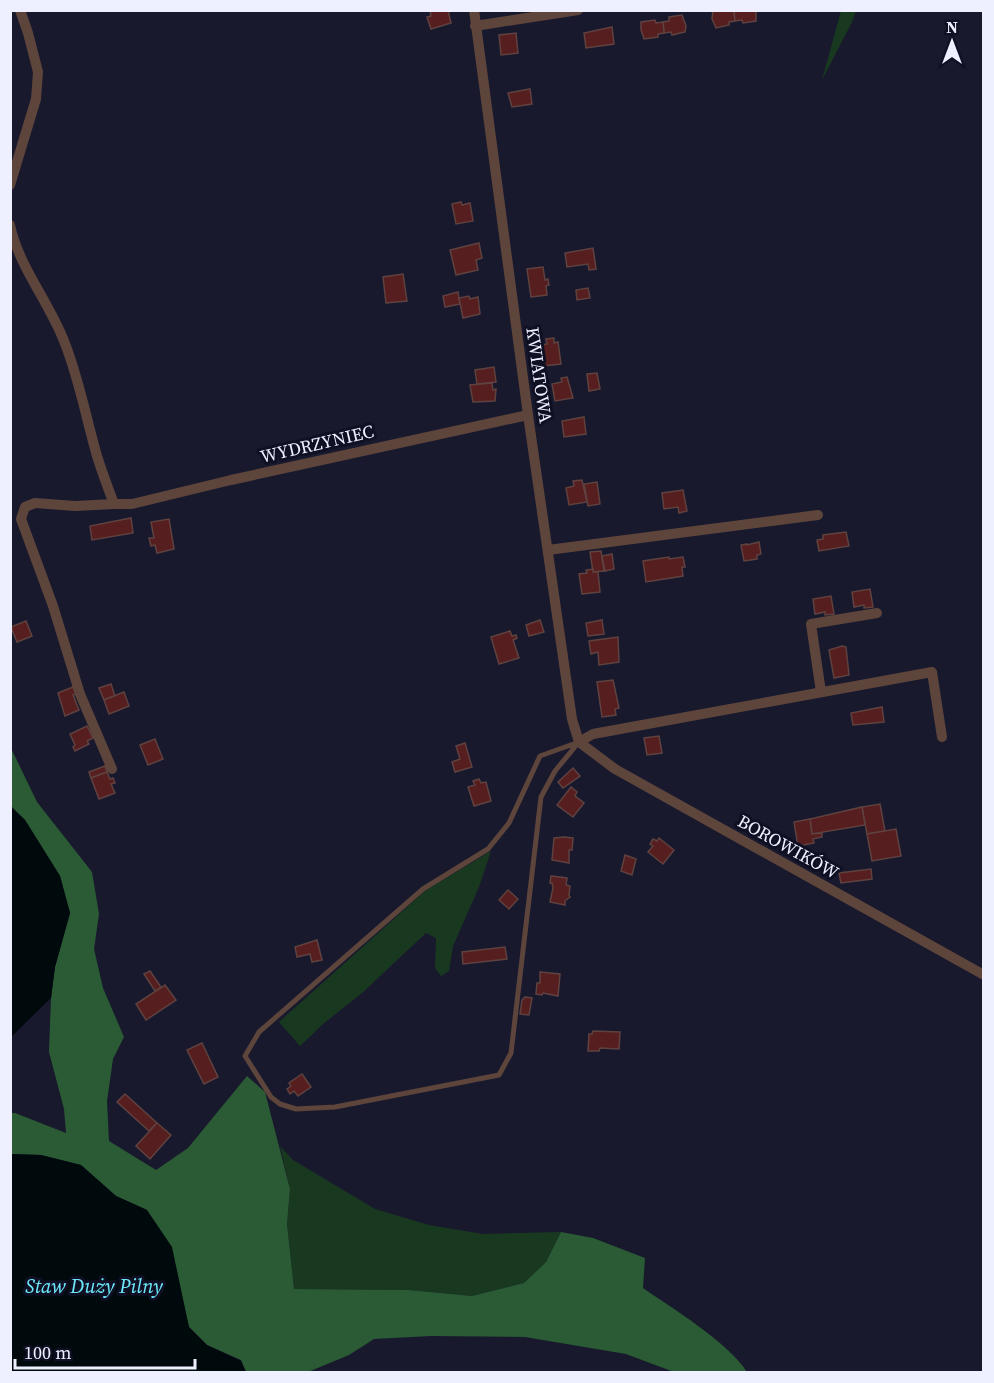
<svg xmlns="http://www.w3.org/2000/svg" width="994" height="1383" font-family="'Source Serif 4',serif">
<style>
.green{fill:#18391f}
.forest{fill:#2a5b34}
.water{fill:#000a0d}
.building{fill:#561e1e;stroke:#5f4240;stroke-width:1.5}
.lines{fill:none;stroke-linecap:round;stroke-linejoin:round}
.lane{stroke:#5e453c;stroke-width:5}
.street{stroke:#5e453c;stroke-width:10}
.labels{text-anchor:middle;stroke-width:6;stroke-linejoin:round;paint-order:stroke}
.street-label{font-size:18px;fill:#eef0ff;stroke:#101024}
.water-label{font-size:20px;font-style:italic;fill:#6ce9fa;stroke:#101024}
</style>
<rect width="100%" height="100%" fill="#19192e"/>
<g class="green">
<polygon points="841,11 856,11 852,22 822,80"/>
<polygon points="491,851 479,887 453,946 449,971 441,976 435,968 436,938 426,933 362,993 323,1024 300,1046 279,1022 425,891"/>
<polygon points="280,1146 293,1160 375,1209 429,1225 483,1234 561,1232 546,1262 524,1283 472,1296 409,1290 294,1289 287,1224 290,1189"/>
</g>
<path class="forest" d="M10,746L37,802L92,872L99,914L94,949L103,988L124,1037L113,1059L107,1101L109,1141L156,1170L188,1148L247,1076L265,1092L290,1189L287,1224L294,1289L409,1290L472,1296L524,1283L546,1262L561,1232L593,1238L645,1258L643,1288C672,1308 729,1343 747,1372H674L626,1354L525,1337L431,1336L374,1339L349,1355L308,1372H246L241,1360L207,1345L189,1327L180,1290L147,1210L116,1196L81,1165L41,1155L11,1154V1113H15L66,1133L64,1109L49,1052L51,998L55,967L70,913L60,876L25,820L11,806Z"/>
<g class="water">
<polygon points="10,806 25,820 60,876 70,913 55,967 51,998 11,1037"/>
<polygon points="11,1154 41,1155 81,1165 116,1196 147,1210 172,1247 189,1327 207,1345 241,1361 246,1372 11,1372"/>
</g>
<g class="building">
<polygon points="430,10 448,10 451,23 431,29 427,17 431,16"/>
<polygon points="713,10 734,10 735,21 729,22 729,25 716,28 712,19"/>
<polygon points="734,10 756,10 756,21 743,23 742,20 735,21"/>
<polygon points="682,15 686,26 685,32 672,35 671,32 664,33 663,22 669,21 669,17"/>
<polygon points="655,20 656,23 663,22 664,33 658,34 658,37 644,39 641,30 641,22"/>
<polygon points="612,27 614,44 586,48 584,33"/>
<polygon points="516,33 518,53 501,55 499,35"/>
<polygon points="530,89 532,104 512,107 508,93"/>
<polygon points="461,202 462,205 470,203 473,221 456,224 452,204"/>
<polygon points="479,243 482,258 476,260 478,270 456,275 450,250"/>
<polygon points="593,248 596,269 589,270 588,264 567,267 565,253"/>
<polygon points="543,267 545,280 548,279 549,285 546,286 547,295 531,297 527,269"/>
<polygon points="403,274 407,301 386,303 383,277"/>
<polygon points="588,288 590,298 577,300 576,290"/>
<polygon points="458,292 460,304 445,307 443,296"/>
<polygon points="469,296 470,299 478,297 480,314 463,318 459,298"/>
<polygon points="554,338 554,343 558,342 561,364 543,366 541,345 547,344 546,339"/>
<polygon points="494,367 496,382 477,384 475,370"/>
<polygon points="597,373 600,389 589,391 587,374"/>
<polygon points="567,377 573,398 555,401 552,384 562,382 561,378"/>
<polygon points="492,383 493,390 496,389 495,401 473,402 470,385"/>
<polygon points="584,417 586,434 564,437 562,421"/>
<polygon points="582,480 587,502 569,505 566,488 574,486 573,481"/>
<polygon points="597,482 600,504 588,506 584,484"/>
<polygon points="683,490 687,511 679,513 678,507 664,509 662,493"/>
<polygon points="131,518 133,533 92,540 90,526"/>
<polygon points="169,519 174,549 157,553 155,545 151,546 149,538 154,538 151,522"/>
<polygon points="846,532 849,546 819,551 817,540 823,539 823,535"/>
<polygon points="759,542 761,554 757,555 757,559 744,561 741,545 747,544 747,545"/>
<polygon points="601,551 604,571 593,572 590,552"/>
<polygon points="612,554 614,569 605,571 602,556"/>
<polygon points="669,557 669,559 683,557 685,567 682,567 683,576 646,582 643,561"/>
<polygon points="593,569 593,572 598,572 600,592 582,594 579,574 587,573 586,570"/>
<polygon points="870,589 873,607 864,608 864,605 854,607 852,592"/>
<polygon points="831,596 834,614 825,615 825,612 815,614 813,599"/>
<polygon points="540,620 544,632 529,636 526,625"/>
<polygon points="602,620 604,634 588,636 586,623"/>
<polygon points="26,621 32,636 17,642 11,627"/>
<polygon points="510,631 512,636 516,635 517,638 513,640 519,658 499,664 491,637"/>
<polygon points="618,637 619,662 599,665 598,652 591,654 589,641"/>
<polygon points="842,646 846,647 849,675 834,678 829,650"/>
<polygon points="613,680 619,708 615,709 616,715 602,717 597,682"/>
<polygon points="111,684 115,696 104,700 99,688"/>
<polygon points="73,687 76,694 73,695 79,710 65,716 58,693"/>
<polygon points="124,692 129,706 109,714 104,700"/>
<polygon points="882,707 884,722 853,725 851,713"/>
<polygon points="87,726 93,738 87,741 89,744 75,751 73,747 75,745 70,734"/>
<polygon points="659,736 662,753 647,755 644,738"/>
<polygon points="155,739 163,759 148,765 140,745"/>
<polygon points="465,743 472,767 455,772 452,762 460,759 456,746"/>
<polygon points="105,766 107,772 91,778 89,772"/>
<polygon points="573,768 580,776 563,788 558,782"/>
<polygon points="107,772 110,779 113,778 115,783 111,784 115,793 99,799 91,778"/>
<polygon points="479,779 481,783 486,782 491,801 474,806 468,787 475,785 473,781"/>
<polygon points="571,787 577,792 575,796 584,803 573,817 557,805"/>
<polygon points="880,804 885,831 867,834 862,807"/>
<polygon points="862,807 865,825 812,834 810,819"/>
<polygon points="810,819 812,834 822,833 822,837 813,839 814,843 798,846 794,822"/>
<polygon points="896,829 901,856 872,861 867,834"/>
<polygon points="564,837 573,838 572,850 569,850 569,863 552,860 554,838"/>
<polygon points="659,838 674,850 663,864 648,852 653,846 650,844 653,839 657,841"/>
<polygon points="625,855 636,859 632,875 621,871"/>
<polygon points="871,869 872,879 841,883 839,873"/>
<polygon points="551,876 567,878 566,885 570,886 569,895 570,897 565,901 565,905 550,902 553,888 552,883 550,883"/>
<polygon points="508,890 518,899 509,909 499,900"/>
<polygon points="317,940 322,960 312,962 310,954 297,957 295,947"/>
<polygon points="505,947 507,959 463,964 462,952"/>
<polygon points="150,971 161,987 155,991 144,974"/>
<polygon points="540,972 560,974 558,996 543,993 542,995 536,994 537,983 540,983"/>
<polygon points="165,985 176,1000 146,1020 136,1004"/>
<polygon points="525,997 532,998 529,1015 520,1014 522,1000"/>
<polygon points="593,1031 620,1032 619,1049 600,1048 599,1051 588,1051 589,1034 592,1034"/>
<polygon points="202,1043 218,1077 204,1084 187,1050"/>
<polygon points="302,1074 311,1087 298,1096 294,1091 290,1094 287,1089 291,1086 289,1083"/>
<polygon points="125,1094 157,1123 149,1131 117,1102"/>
<polygon points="157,1123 171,1135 150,1159 136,1146"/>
</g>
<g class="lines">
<polygon class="lane" points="579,742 555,771 541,797 511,1053 499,1075 335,1107 296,1109 280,1104 271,1097 245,1056 259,1032 423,889 488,849 509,823 540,756"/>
<g class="street">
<polyline points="474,10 528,415 572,719 579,742 615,769 984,975"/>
<polyline points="475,26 578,10"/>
<polyline points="10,185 36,99 38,72 28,33 20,10"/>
<path d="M10,225C18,265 49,302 64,341C79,378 86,418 97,456C102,472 108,488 114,504H132L231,480L528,415"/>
<polyline points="548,550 818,515"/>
<polyline points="821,692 811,624 877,613"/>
<polyline points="579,742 593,734 932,672 942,737"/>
<polyline points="112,769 80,694 53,606 21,519 25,507 35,503 75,506 114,504"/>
</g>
</g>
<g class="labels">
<g class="street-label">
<text transform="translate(539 375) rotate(82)" y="6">KWIATOWA</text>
<text transform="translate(317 444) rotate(-13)" y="6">WYDRZYNIEC</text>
<text transform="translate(788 847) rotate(29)" y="6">BOROWIKÓW</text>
</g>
<g class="water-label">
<text x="94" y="1293">Staw Duży Pilny</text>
</g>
</g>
<rect width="994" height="1383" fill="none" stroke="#eef0ff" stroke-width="24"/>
<g transform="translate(952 42)" stroke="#101024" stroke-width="4.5" paint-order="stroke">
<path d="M0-4.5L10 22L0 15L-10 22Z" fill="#eef0ff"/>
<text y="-9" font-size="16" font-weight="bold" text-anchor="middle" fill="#eef0ff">N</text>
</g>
<path d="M15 1359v9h180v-9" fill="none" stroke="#eef0ff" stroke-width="3"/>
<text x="24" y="1359" font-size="18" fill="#eef0ff" stroke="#101024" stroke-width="4.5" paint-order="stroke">100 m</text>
</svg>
